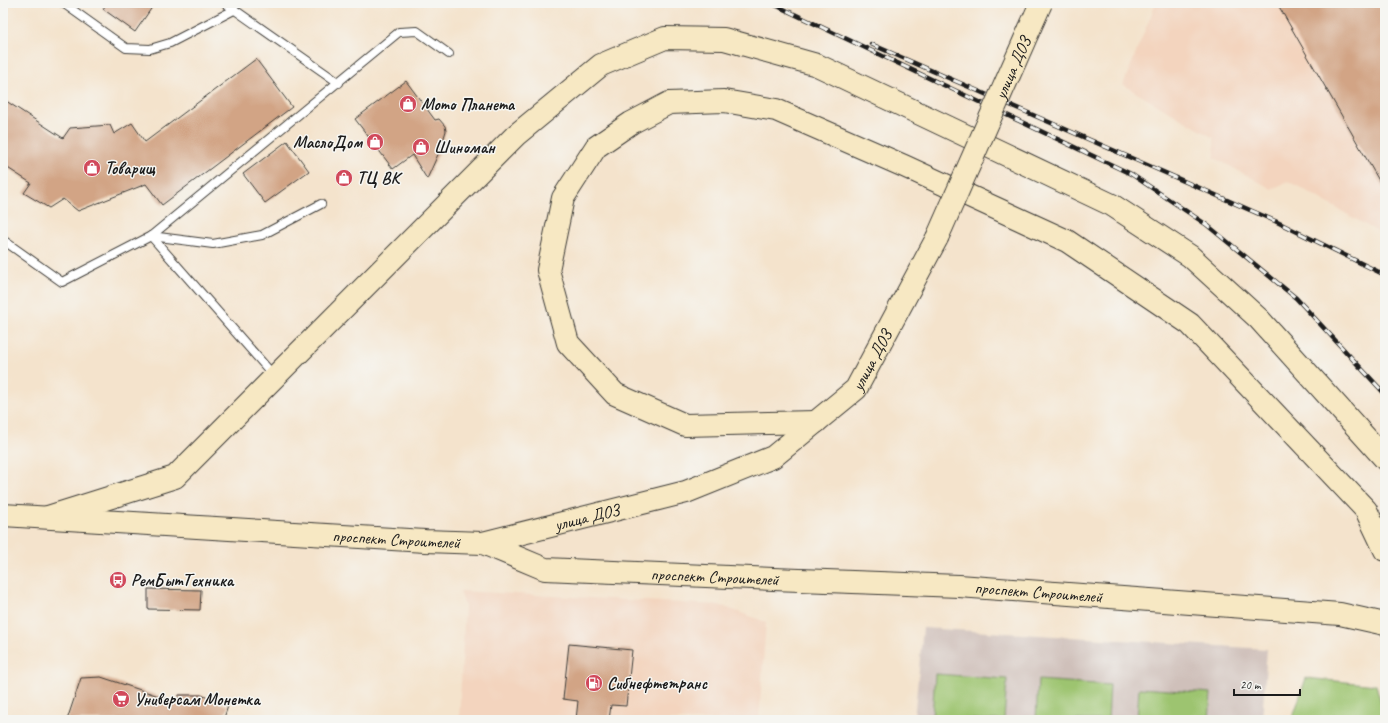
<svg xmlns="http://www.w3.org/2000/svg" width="1388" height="723" font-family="Caveat,sans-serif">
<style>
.built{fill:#f3d4be}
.industrial{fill:#cfc0ba}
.green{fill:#9dc470;stroke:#5c7046}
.building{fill:#d2a485}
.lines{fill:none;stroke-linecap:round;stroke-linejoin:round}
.lane-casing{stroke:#3c3a36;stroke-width:10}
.secondary-casing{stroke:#3c3a36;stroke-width:24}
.lane{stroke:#fff;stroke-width:8}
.secondary{stroke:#f7e8c3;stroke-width:22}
.rail-casing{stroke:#1c1c1c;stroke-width:4.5}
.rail{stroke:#f6f6f2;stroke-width:3;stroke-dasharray:9;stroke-linecap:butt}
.secondary-bridge-casing{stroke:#3c3a36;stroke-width:24;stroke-linecap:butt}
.secondary-bridge{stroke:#f7e8c3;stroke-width:22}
.labels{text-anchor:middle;stroke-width:3;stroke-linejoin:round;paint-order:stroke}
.street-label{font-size:17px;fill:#1c1c1c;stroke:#f6f6f2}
.poi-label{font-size:17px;font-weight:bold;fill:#1c1c1c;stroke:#f6f6f2;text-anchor:start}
</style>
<rect width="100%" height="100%" fill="#f6f6f2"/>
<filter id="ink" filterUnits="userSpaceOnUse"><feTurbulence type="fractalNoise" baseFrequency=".025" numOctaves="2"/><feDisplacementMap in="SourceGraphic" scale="8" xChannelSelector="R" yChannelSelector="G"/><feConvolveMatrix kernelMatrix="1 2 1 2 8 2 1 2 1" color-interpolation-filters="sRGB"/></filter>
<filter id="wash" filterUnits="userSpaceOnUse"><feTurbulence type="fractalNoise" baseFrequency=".012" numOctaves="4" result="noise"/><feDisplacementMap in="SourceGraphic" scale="16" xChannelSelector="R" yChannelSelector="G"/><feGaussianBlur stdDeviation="0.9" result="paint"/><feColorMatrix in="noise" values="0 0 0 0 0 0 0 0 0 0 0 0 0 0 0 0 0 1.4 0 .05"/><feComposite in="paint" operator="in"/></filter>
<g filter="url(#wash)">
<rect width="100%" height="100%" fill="#f4e3cc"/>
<g class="built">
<polygon points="1156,3 1385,3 1385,236 1289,181 1272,189 1215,158 1214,138 1123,85"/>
<polygon points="460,591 719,605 766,622 759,720 459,720 465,606"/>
</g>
<polygon class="industrial" points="923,628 1267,649 1262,720 914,720"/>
<g class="green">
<polygon points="935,674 1007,679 1004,720 983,720 932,717"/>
<polygon points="1306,678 1376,685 1385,717 1384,720 1292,720"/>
<polygon points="1038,680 1110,685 1108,720 1036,720"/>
<polygon points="1139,688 1211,693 1209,720 1137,720"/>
</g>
<g id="blocks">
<g class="building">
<polygon points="107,3 155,3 135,32 103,9"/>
<polygon points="1277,3 1385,3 1385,191"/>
<polygon points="256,59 292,107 162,205 146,184 78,211 63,199 49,208 24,193 31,183 3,165 3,99 63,138 70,128 110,125 114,134 132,123 145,142"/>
<polygon points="406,81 435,120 439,119 445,126 446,131 440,150 427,179 412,155 393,169 355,119"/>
<polygon points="287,141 309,171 265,203 243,174"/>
<polygon points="148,589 201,590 200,610 148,609"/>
<polygon points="569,644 632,650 626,706 611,705 609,720 576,720 578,701 563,699"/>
<polygon points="101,677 177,702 179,695 201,695 228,706 224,718 229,720 67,720 81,678"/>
</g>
</g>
</g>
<g filter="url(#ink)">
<use href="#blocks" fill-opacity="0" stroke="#3c3a36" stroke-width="1"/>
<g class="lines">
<defs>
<g id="lane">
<polyline points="63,3 126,48 150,49 170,43 234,10"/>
<polyline points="225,3 339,83"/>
<polyline points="151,236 275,377"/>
<polyline points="151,236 213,244 262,235 321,204"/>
<polyline points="3,240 62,282 151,236 399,32 417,31 449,54"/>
</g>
<g id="secondary">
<polyline points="816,422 685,425 615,394 568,343 548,270 563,198 596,147 631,123 669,103 724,101 776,110 904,166 1067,241 1190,324 1366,510 1385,550"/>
<path id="s1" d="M3,515L425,541L483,543L545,569L773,579L959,586L1340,614L1385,624"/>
<polyline points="48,517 175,477 516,135 601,65 665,38 724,39 817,65 1112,205 1190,256 1259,319 1385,459"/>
<path id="s2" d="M483,543L686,492L773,457L856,389L937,238"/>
</g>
</defs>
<use href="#lane" class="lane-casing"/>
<use href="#secondary" class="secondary-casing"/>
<use href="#lane" class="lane"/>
<use href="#secondary" class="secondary"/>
<defs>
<g id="rail">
<polyline points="771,3 1131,174 1207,225 1296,298 1385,394"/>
<polyline points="871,44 1275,221 1385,275"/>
</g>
</defs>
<use href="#rail" class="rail-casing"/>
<use href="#rail" class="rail"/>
<defs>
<g id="secondary-bridge">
<path id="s3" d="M937,238L1041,3"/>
</g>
</defs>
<use href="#secondary-bridge" class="secondary-bridge-casing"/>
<use href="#secondary-bridge" class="secondary-bridge"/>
</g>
</g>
<defs>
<symbol id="shop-disc" viewBox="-11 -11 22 22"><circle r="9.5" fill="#d1495b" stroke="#f6f6f2"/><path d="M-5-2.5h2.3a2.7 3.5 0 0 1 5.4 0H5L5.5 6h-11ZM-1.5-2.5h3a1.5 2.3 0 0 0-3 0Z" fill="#fff"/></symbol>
<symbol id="bus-disc" viewBox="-11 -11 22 22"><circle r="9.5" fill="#d1495b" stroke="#f6f6f2"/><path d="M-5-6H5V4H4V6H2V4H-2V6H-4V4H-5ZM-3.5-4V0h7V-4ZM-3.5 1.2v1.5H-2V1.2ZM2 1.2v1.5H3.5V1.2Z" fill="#fff"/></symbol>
<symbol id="fuel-disc" viewBox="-11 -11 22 22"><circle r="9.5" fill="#d1495b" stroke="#f6f6f2"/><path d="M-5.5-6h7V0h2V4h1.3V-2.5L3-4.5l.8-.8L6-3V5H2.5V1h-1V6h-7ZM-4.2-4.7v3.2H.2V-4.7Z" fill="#fff"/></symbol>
<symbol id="supermarket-disc" viewBox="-11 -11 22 22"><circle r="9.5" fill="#d1495b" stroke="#f6f6f2"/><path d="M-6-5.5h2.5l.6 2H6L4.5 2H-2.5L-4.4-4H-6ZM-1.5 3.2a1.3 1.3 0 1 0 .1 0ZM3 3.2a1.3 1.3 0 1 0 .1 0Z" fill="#fff"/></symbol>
</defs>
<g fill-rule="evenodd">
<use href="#shop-disc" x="398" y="94" width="20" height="20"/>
<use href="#shop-disc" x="365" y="132" width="20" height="20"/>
<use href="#shop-disc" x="411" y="137" width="20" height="20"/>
<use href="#shop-disc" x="82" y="158" width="20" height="20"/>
<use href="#shop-disc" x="334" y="168" width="20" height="20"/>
<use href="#bus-disc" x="108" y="570" width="20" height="20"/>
<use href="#fuel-disc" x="584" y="673" width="20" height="20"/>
<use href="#supermarket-disc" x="111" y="689" width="20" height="20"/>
</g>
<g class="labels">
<g class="street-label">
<text dy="6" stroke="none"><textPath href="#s3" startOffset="186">улица ДОЗ</textPath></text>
<text dy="6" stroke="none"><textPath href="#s2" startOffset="443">улица ДОЗ</textPath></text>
<text dy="6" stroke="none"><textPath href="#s2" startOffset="107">улица ДОЗ</textPath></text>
<text dy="6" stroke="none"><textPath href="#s1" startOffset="394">проспект Строителей</textPath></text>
<text dy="6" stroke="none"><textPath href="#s1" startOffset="718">проспект Строителей</textPath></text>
<text dy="6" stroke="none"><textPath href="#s1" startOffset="1042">проспект Строителей</textPath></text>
</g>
<g class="poi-label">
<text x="421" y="110">Мото Планета</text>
<text x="362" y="148" text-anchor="end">МаслоДом</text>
<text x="434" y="153">Шиноман</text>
<text x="105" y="174">Товарищ</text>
<text x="357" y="184">ТЦ ВК</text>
<text x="131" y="586">РемБытТехника</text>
<text x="607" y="689">Сибнефтетранс</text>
<text x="134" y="705">Универсам Монетка</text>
</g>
</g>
<rect width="1388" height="723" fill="none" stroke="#f6f6f2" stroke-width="16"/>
<path d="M1234 689v6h66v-6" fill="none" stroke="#1c1c1c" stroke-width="2"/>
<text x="1240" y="689" font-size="12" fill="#1c1c1c" stroke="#f6f6f2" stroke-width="3" paint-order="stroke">20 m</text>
</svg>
